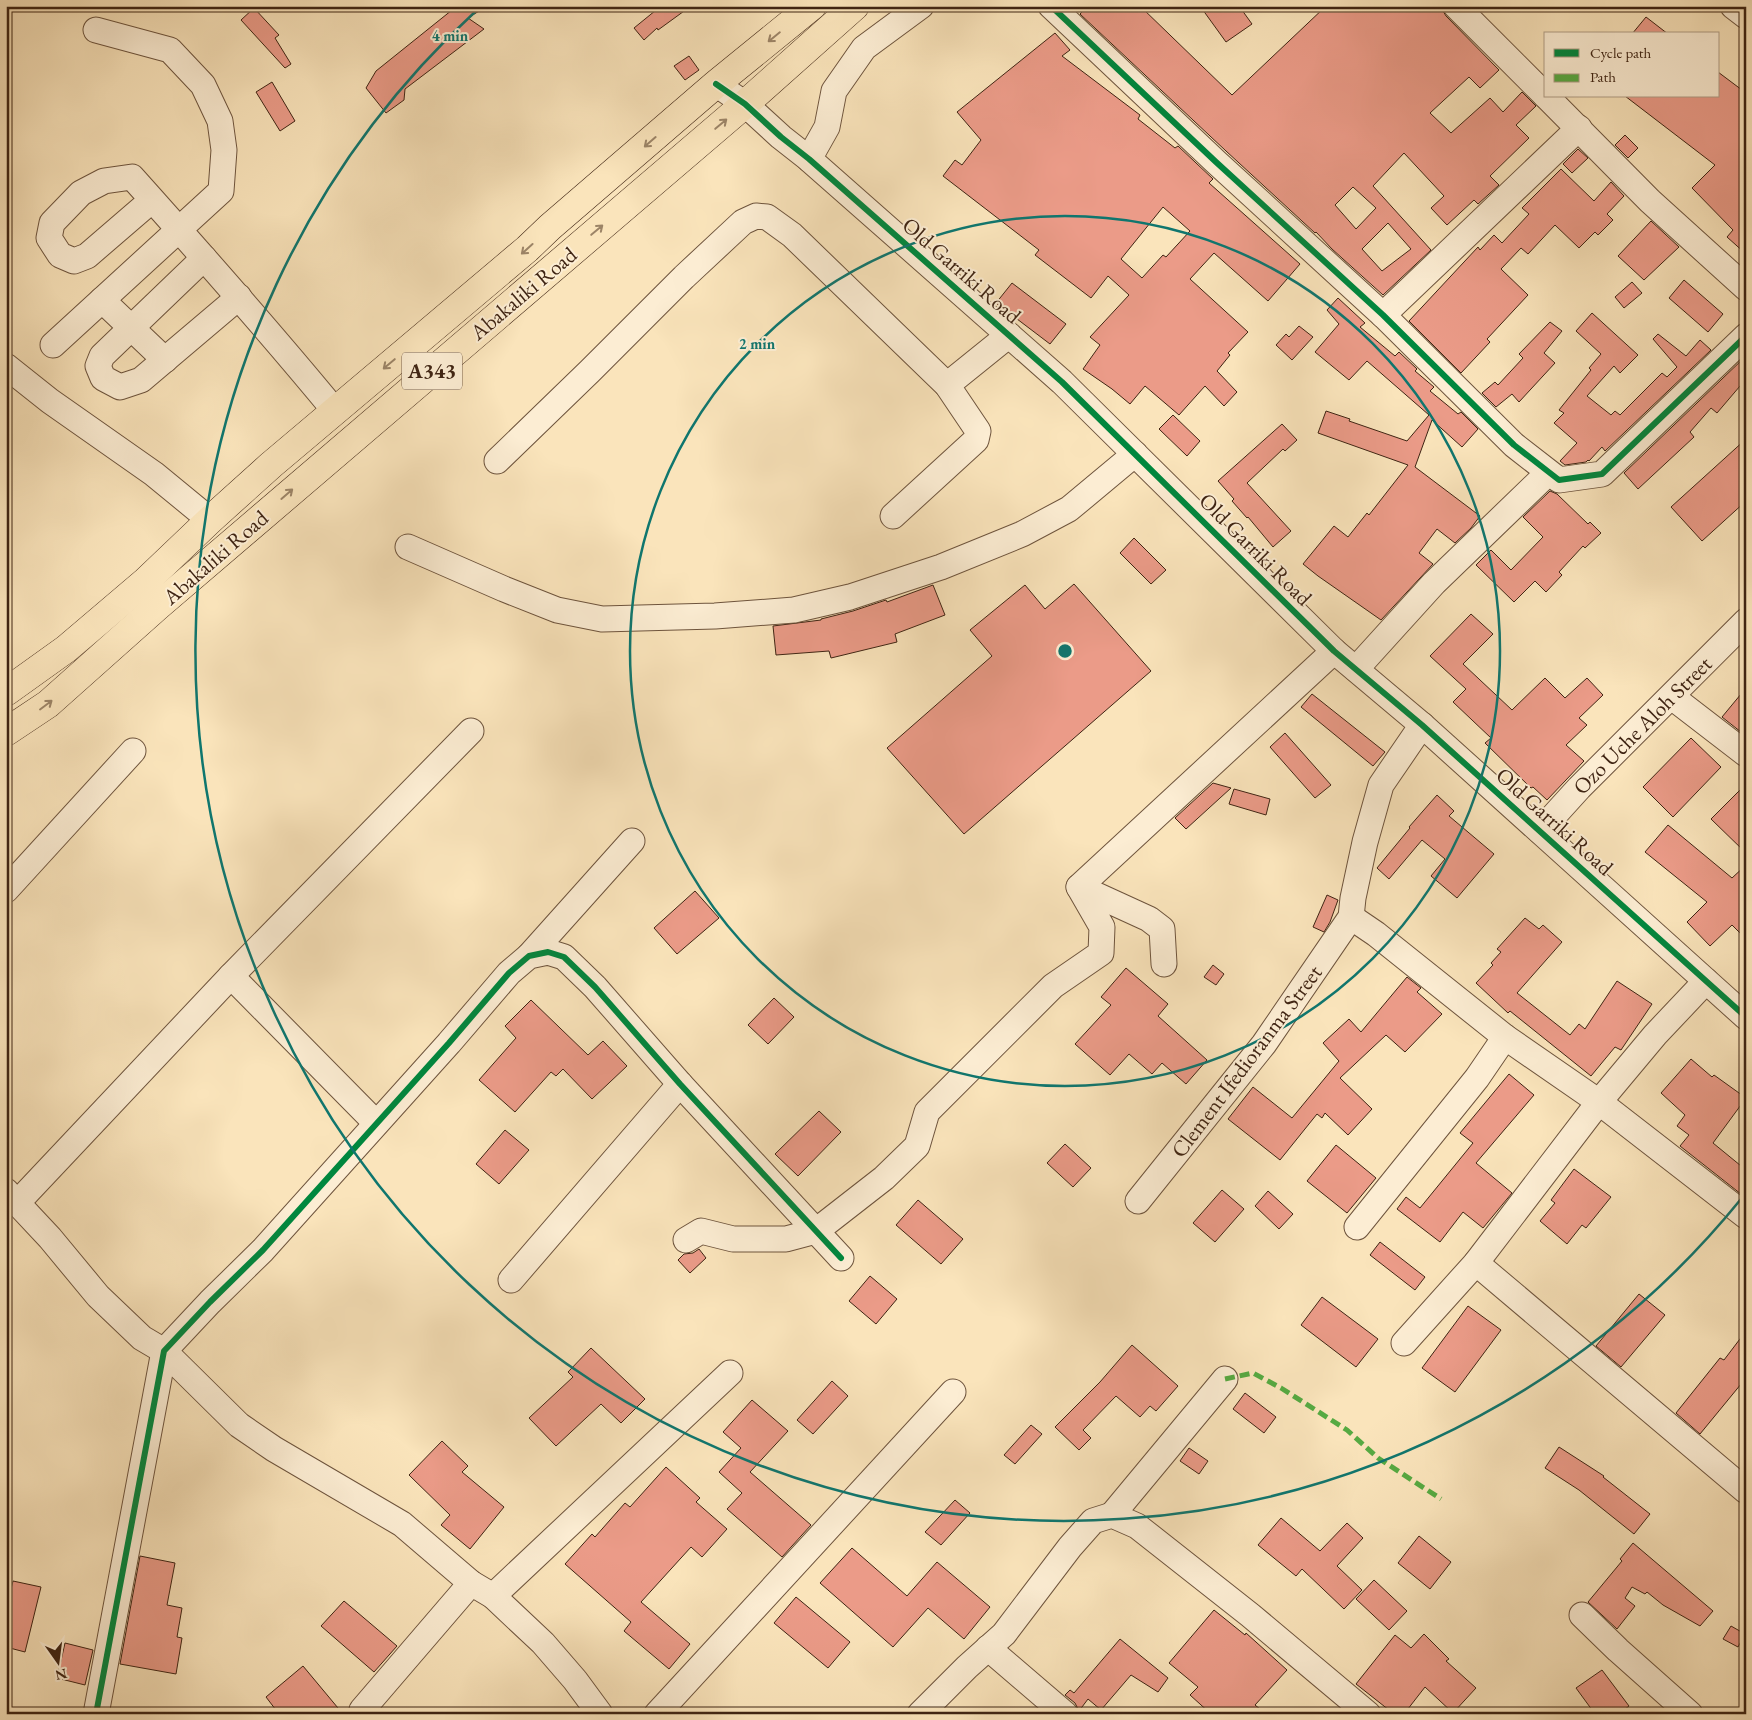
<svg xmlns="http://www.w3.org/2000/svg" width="1752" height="1720" font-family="'EB Garamond',serif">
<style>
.building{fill:#eb9b88;stroke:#3f2413;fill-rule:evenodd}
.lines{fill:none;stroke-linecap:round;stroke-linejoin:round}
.minor-casing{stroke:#6e543d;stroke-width:27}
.highway-casing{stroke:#3f2413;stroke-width:29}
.minor{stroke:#fcedd3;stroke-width:25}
.highway{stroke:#fae4bb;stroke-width:28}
.quiet{stroke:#56aa42;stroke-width:5;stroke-dasharray:10 5;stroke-linecap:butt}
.cycleway-casing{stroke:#fcedd3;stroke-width:9}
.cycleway{stroke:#00873e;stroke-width:6}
.oneway{stroke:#9c8467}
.ring{fill:none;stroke:#0f766e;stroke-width:2.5}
.labels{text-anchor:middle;stroke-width:4;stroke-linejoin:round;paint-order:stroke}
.shield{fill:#fcedd3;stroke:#78604d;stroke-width:1}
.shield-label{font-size:21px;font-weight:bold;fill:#3f2413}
.street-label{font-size:22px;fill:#3f2413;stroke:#fcedd3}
.centre{fill:#0f766e;stroke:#fcedd3;stroke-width:2.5}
.ring-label{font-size:15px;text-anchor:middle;font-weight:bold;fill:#0f766e;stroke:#fcedd3;stroke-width:4;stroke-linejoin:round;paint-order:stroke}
</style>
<rect width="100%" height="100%" fill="#fae4bb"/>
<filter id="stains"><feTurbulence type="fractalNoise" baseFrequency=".004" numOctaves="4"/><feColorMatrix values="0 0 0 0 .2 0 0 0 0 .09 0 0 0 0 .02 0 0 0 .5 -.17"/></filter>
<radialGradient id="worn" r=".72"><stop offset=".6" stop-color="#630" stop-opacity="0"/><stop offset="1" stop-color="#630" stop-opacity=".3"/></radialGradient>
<g class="building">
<polygon points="457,6 487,6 468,18 484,29 405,89 404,100 386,113 366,88 376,71"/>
<polygon points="661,6 691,6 658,30 657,28 644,40 634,28"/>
<path d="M1088,6H1140L1232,95L1326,6H1440L1446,16L1499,70L1480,88L1469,77L1430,113L1451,133L1490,98L1503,112L1522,92L1536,106L1516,125L1529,138L1490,176L1499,185L1478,204L1474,200L1447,225L1431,208L1444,196L1404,153L1373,186L1431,250L1383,295L1332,249L1316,232L1315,233L1226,151L1080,14ZM1353,187L1376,208L1356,229L1335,205ZM1388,223L1411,249L1382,271L1362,249Z"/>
<polygon points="1200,6 1239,6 1252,24 1226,42"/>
<polygon points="254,8 279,35 275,38 291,64 285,68 241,20"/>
<polygon points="1646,17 1668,34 1632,34"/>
<path d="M1055,33L1070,50L1062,56L1140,115L1138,119L1175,148L1178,146L1213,179L1209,183L1300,264L1268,301L1214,253L1190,279L1248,332L1228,353L1230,355L1217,371L1237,392L1224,406L1205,386L1179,415L1145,386L1130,404L1112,389L1083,369L1100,345L1090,337L1129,295L1108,276L1091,298L1035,255L1039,250L943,176L955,160L962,165L981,140L957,112ZM1163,207L1190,231L1166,257L1163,255L1142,278L1121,259Z"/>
<polygon points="689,56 699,70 685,80 674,66"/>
<polygon points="1718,72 1746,93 1746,254 1727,237 1733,230 1692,188 1715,165 1625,96 1718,96"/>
<polygon points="272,82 295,121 280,131 256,92"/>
<polygon points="1625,135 1638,148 1628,158 1615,145"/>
<polygon points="1578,149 1588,158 1572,173 1563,164"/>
<polygon points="1561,169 1594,201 1611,182 1624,196 1607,214 1613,220 1598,235 1595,232 1579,248 1555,225 1528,254 1521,248 1501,269 1528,295 1487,339 1490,342 1461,373 1409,321 1478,247 1480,250 1494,235 1502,243 1529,214 1522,208"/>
<polygon points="1651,221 1679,247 1644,280 1618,256"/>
<polygon points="1684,280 1723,314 1708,332 1669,298"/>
<polygon points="1632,282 1642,293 1624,308 1615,297"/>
<polygon points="1012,283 1066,324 1050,344 996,303"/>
<polygon points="1338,298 1365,323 1360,327 1395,356 1399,352 1417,369 1415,371 1434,387 1430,391 1458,414 1461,412 1478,429 1462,447 1432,420 1415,467 1480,516 1471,528 1455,543 1437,529 1419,553 1433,564 1381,620 1318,576 1303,564 1334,526 1348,537 1367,513 1369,515 1408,465 1318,433 1326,411 1350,419 1349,421 1407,441 1429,415 1367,361 1349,380 1315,352 1339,324 1327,310"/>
<polygon points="1592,313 1638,355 1620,373 1614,366 1587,396 1611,415 1615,411 1620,415 1662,373 1667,377 1677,367 1653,339 1658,334 1686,356 1700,340 1711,350 1605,451 1602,447 1589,461 1588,460 1586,462 1565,465 1560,461 1577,443 1554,423 1564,413 1559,410 1591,370 1589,368 1601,354 1576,331"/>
<polygon points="1550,322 1562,331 1544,353 1555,363 1519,402 1512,394 1496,407 1482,393 1495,382 1498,385 1523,358 1519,354"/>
<polygon points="1299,326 1313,337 1292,360 1276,345 1286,334 1289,337"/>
<polygon points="1746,356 1746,379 1717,413 1711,408 1690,432 1694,437 1638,489 1624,473"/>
<polygon points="1173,415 1200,441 1187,456 1159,429"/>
<polygon points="1282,424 1297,440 1285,451 1283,449 1247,483 1291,531 1273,547 1248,517 1247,518 1232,501 1234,499 1218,481"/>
<polygon points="1746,439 1746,501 1702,541 1671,507"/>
<polygon points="1550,491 1557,494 1588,524 1590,522 1601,533 1585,548 1583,546 1559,572 1562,575 1546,592 1535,581 1514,602 1476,565 1491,550 1511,570 1543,537 1523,517"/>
<polygon points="1134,538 1166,570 1151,584 1120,553"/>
<polygon points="1074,584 1151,671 964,834 887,748 992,656 970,630 1025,585 1045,609"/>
<polygon points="933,585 945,615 895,634 897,642 831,658 829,651 776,655 773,626 821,620 821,619 853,611 886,600 887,602"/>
<polygon points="1471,614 1493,634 1463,664 1512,710 1545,678 1565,698 1587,678 1603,695 1579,718 1587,725 1566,745 1584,761 1547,800 1533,787 1531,788 1485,743 1491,738 1453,702 1466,689 1430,656"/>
<polygon points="1746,688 1746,736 1722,717"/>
<polygon points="1312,694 1385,752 1373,766 1301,707"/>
<polygon points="1285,733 1331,785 1315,798 1270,747"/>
<polygon points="1691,738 1721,767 1673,817 1643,787"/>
<polygon points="1213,783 1231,788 1186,829 1175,818"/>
<polygon points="1746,784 1746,853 1711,819"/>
<polygon points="1234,789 1270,799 1266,815 1229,804"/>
<polygon points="1437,795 1454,811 1449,816 1494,854 1457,898 1431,876 1445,859 1422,840 1389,879 1377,868 1410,828 1409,827"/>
<polygon points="1668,825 1732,878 1746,865 1746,939 1732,925 1710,946 1687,922 1707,902 1645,852"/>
<polygon points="695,891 719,918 677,954 654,928"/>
<polygon points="1327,895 1338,900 1330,922 1324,932 1313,927"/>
<polygon points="1525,918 1539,929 1543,925 1562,942 1517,993 1570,1035 1579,1024 1585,1029 1617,981 1652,1004 1621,1050 1615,1047 1591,1076 1510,1011 1508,1013 1476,983 1493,965 1491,963 1501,952 1497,949"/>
<polygon points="1213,965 1224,974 1216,985 1204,977"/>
<polygon points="1126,968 1168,1004 1158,1016 1207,1060 1186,1084 1162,1063 1152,1074 1129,1054 1110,1075 1075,1044 1111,1005 1101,997"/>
<polygon points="1407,977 1421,988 1417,992 1442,1014 1405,1052 1386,1035 1340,1078 1372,1109 1348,1135 1325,1113 1322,1118 1317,1114 1280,1160 1228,1119 1253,1087 1292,1118 1339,1061 1323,1043 1349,1019 1361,1032"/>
<polygon points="774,998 794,1017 768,1044 748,1025"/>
<polygon points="531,1000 588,1055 603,1041 627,1066 592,1099 563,1069 556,1076 551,1072 515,1112 479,1080 516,1038 505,1026"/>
<polygon points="1691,1059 1712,1077 1714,1075 1746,1098 1713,1143 1746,1170 1746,1198 1680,1146 1689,1135 1677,1126 1685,1115 1661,1093"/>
<polygon points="1509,1074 1534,1095 1476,1163 1512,1193 1483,1228 1463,1212 1440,1242 1397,1209 1406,1197 1420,1208 1473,1143 1460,1133"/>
<polygon points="819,1111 841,1132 798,1176 775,1154"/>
<polygon points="505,1130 529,1150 499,1184 476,1164"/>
<polygon points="1065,1144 1091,1168 1073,1187 1047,1163"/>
<polygon points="1336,1145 1376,1178 1347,1213 1307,1181"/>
<polygon points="1574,1169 1611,1197 1586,1228 1582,1225 1567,1244 1540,1221 1555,1203 1551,1200"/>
<polygon points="1222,1190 1244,1209 1215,1242 1193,1223"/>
<polygon points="1268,1191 1293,1214 1279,1229 1255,1206"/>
<polygon points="918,1200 963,1239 941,1264 896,1225"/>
<polygon points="1380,1242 1425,1277 1415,1290 1370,1255"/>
<polygon points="699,1249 706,1258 690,1273 678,1260 684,1254 693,1253"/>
<polygon points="870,1276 897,1299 876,1324 849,1301"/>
<polygon points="1639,1294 1665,1315 1621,1367 1596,1346"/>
<polygon points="1322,1297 1378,1339 1356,1367 1301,1325"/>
<polygon points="1468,1306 1501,1330 1455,1392 1422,1368"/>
<polygon points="1746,1331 1746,1378 1700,1434 1676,1413 1720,1358 1724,1360"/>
<polygon points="1132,1345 1178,1386 1156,1411 1150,1406 1140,1417 1116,1396 1083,1430 1091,1438 1079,1450 1055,1427 1100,1382"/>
<polygon points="591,1348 645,1399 621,1423 601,1404 556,1446 529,1418 573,1377 568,1372"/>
<polygon points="832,1381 848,1396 813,1434 797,1420"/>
<polygon points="1245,1393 1276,1417 1264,1433 1233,1409"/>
<polygon points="752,1400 788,1431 750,1472 811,1525 782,1557 727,1509 742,1493 719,1472 741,1448 723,1432"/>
<polygon points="1031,1425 1042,1434 1015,1464 1004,1455"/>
<polygon points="442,1441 468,1466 462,1472 504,1507 470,1549 441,1525 450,1515 409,1475"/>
<polygon points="1559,1447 1604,1476 1603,1477 1650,1514 1634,1534 1579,1490 1545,1468"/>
<polygon points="1189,1448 1208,1461 1199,1474 1180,1461"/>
<polygon points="666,1467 700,1498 696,1502 727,1529 702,1557 691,1547 641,1602 690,1644 669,1669 624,1631 631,1622 565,1564 592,1534 595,1537 625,1503 630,1507"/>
<polygon points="955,1500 970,1513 941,1545 925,1532"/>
<polygon points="1281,1518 1320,1551 1347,1523 1363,1538 1337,1566 1362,1590 1344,1609 1302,1569 1296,1576 1258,1545"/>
<polygon points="1419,1536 1451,1562 1430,1589 1398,1563"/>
<polygon points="1633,1543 1713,1611 1700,1626 1663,1605 1647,1592 1645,1594 1632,1587 1625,1598 1635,1606 1617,1629 1588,1602 1622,1561 1620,1559"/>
<polygon points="852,1548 907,1596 937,1562 990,1607 964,1639 928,1608 893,1647 820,1583"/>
<polygon points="140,1556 175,1563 167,1605 182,1608 177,1637 182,1638 176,1674 120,1664"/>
<polygon points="1374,1580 1407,1611 1389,1630 1356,1599"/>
<polygon points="13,1581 41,1587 25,1652 6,1647 6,1609"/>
<polygon points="796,1597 850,1642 828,1668 774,1623"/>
<polygon points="344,1601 397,1646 374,1672 321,1626"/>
<polygon points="1214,1610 1245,1635 1246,1633 1287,1670 1255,1705 1266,1714 1211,1714 1190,1695 1198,1687 1169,1663"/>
<polygon points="1731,1626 1745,1634 1738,1647 1723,1639"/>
<polygon points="1424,1634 1449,1659 1446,1661 1476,1688 1453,1713 1425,1687 1404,1714 1394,1714 1356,1684 1395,1635 1411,1648"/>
<polygon points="1120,1639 1168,1678 1158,1692 1131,1675 1101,1710 1088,1699 1079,1711 1075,1703 1065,1695 1070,1690 1074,1693"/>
<polygon points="65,1643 93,1650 85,1685 57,1678"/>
<polygon points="303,1666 343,1714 279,1714 266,1697"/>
<polygon points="1602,1670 1629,1706 1619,1714 1595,1714 1576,1688"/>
</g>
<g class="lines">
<defs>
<g id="minor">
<polyline points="1051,6 1216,162 1383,315 1514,445 1559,480 1602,474 1746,336"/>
<polyline points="1456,6 1546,96"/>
<polyline points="1733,6 1746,16"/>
<polyline points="716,84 745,104 781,137 809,159 1062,382 1334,651 1422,725 1746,1017"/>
<polyline points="1546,96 1650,201 1746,288"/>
<polyline points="809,159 827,127 834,91 864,48 921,6"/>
<path d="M152,200L87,256L74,261L60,255L49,238L52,223L81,193L104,181L132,177C201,254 269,331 335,411"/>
<polyline points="204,258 102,356 98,366 103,378 120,387 141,380 239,297"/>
<polyline points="102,300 165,360"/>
<polyline points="1383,315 1579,128"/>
<polyline points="53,345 221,191 224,150 220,121 203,85 170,50 96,30"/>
<polyline points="6,366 50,401 154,474 210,520"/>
<polyline points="947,385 1009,335"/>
<polyline points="497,461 590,371 684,277 743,222 756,216 767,217 792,235 947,385 978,431 976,440 893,516"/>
<polyline points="408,547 504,589 557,610 602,619 715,616 794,610 850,597 941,567 1022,534 1069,509 1135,454"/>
<polyline points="1356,669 1434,583 1548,473"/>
<polyline points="1672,697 1746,754"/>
<polyline points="1540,831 1579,788 1746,621"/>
<polyline points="1079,887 1334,651"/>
<polyline points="6,890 133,751"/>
<polyline points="1351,917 1376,934 1505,1037 1599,1102 1746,1216"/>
<polyline points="529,956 632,841"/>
<polyline points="231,976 376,1123"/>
<polyline points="6,1191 50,1238 98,1296 142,1338 164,1351 239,1425 274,1449 402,1524 471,1583 493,1596 543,1643 575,1680 600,1714"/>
<polyline points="1138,1201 1264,1044 1351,917 1353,898 1365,842 1381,785 1422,725"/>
<polyline points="18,1202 231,976 471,731"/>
<polyline points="1357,1227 1477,1078 1505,1037"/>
<polyline points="686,1240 701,1231 733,1239 786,1239 816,1231 884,1178 917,1146 927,1112 1053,986 1101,953 1102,927 1079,887 1149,919 1162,929 1164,964"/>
<polyline points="1476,1263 1746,1491"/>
<polyline points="511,1280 680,1084"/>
<polyline points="1404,1343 1476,1263 1599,1102 1655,1035 1706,981"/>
<polyline points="1112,1515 1225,1379"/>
<polyline points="493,1596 730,1373"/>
<polyline points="1582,1615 1618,1650 1690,1714"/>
<polyline points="988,1648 1065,1714"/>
<polyline points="362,1710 471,1583"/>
<polyline points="96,1714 164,1351 210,1302 263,1250 449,1043 509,973 529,956 548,952 564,957 595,987 680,1084 841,1258"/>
<polyline points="657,1714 953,1392"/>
<polyline points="920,1714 967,1667 1004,1634 1070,1547 1093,1521 1112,1515 1137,1526 1250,1615 1368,1714"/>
</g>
<g id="highway">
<polyline points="6,692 66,649 146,581 210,520 271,465 527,249 550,227 716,84 812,6"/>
<polyline points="6,732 48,704 158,606 745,104 855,6"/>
</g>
</defs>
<use href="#minor" class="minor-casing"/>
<use href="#highway" class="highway-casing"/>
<use href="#minor" class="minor"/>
<use href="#highway" class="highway"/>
<polyline class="quiet" points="1225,1379 1253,1373 1281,1388 1347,1430 1378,1458 1441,1499"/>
<defs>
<g id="cycleway">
<polyline points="1051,6 1216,162 1383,315 1514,445 1559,480 1602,474 1746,336"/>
<polyline points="716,84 745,104 781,137 809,159 1062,382 1334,651 1422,725 1746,1017"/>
<polyline points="96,1714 164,1351 210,1302 263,1250 449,1043 509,973 529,956 548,952 564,957 595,987 680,1084 841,1258"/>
</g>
</defs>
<use href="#cycleway" class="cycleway-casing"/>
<use href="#cycleway" class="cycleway"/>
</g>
<defs><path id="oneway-shaft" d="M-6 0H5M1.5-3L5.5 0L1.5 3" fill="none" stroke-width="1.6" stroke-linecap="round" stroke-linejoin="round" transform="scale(1.25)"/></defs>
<g class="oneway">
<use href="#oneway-shaft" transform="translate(774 37) rotate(141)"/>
<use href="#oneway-shaft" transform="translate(721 124) rotate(-40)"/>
<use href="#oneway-shaft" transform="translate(650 142) rotate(139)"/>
<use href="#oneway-shaft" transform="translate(597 230) rotate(-40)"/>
<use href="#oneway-shaft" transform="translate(527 249) rotate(138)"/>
<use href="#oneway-shaft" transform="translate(389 364) rotate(140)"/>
<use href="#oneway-shaft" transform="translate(287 494) rotate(-41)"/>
<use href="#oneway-shaft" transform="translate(46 705) rotate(-37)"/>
</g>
<g class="ring">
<circle cx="1065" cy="651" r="435"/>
<path d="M1741 1199A870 870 0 1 1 477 10"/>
</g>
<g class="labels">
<rect class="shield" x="402" y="352.5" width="60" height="37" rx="4"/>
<g class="shield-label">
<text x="432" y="378">A343</text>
</g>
<g class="street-label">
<text transform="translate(962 270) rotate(41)" y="8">Old Garriki Road</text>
<text transform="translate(523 293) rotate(-40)" y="8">Abakaliki Road</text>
<text transform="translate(1256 549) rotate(45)" y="8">Old Garriki Road</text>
<text transform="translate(215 557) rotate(-41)" y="8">Abakaliki Road</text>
<text transform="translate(1642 725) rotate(-45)" y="8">Ozo Uche Aloh Street</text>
<text transform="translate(1555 821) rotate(42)" y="8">Old Garriki Road</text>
<text transform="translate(1246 1061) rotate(-53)" y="8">Clement Ifedioranma Street</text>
</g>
</g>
<circle cx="1065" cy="651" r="8" class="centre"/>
<g class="ring-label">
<text x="450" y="41">4 min</text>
<text x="757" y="349">2 min</text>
</g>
<rect width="1752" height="1720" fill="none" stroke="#fae4bb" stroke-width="25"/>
<rect x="8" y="8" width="1737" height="1705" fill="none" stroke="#3f2413" stroke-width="2.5"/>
<rect x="12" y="12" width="1727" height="1695" fill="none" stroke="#3f2413"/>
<rect x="1544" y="32" width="175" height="65" fill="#fcedd3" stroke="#b09d86"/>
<rect x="1554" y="49" width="25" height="8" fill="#00873e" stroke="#b09d86"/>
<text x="1590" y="58" font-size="15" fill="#3f2413">Cycle path</text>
<rect x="1554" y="74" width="25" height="8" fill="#56aa42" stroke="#b09d86"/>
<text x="1590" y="82" font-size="15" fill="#3f2413">Path</text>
<g transform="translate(58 1662) rotate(166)" stroke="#fcedd3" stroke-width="4" paint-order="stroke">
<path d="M0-4L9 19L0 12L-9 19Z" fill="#3f2413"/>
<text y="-8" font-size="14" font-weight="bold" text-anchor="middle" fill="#3f2413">N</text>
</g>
<rect width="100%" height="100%" filter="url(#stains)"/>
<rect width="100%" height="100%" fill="url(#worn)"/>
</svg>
